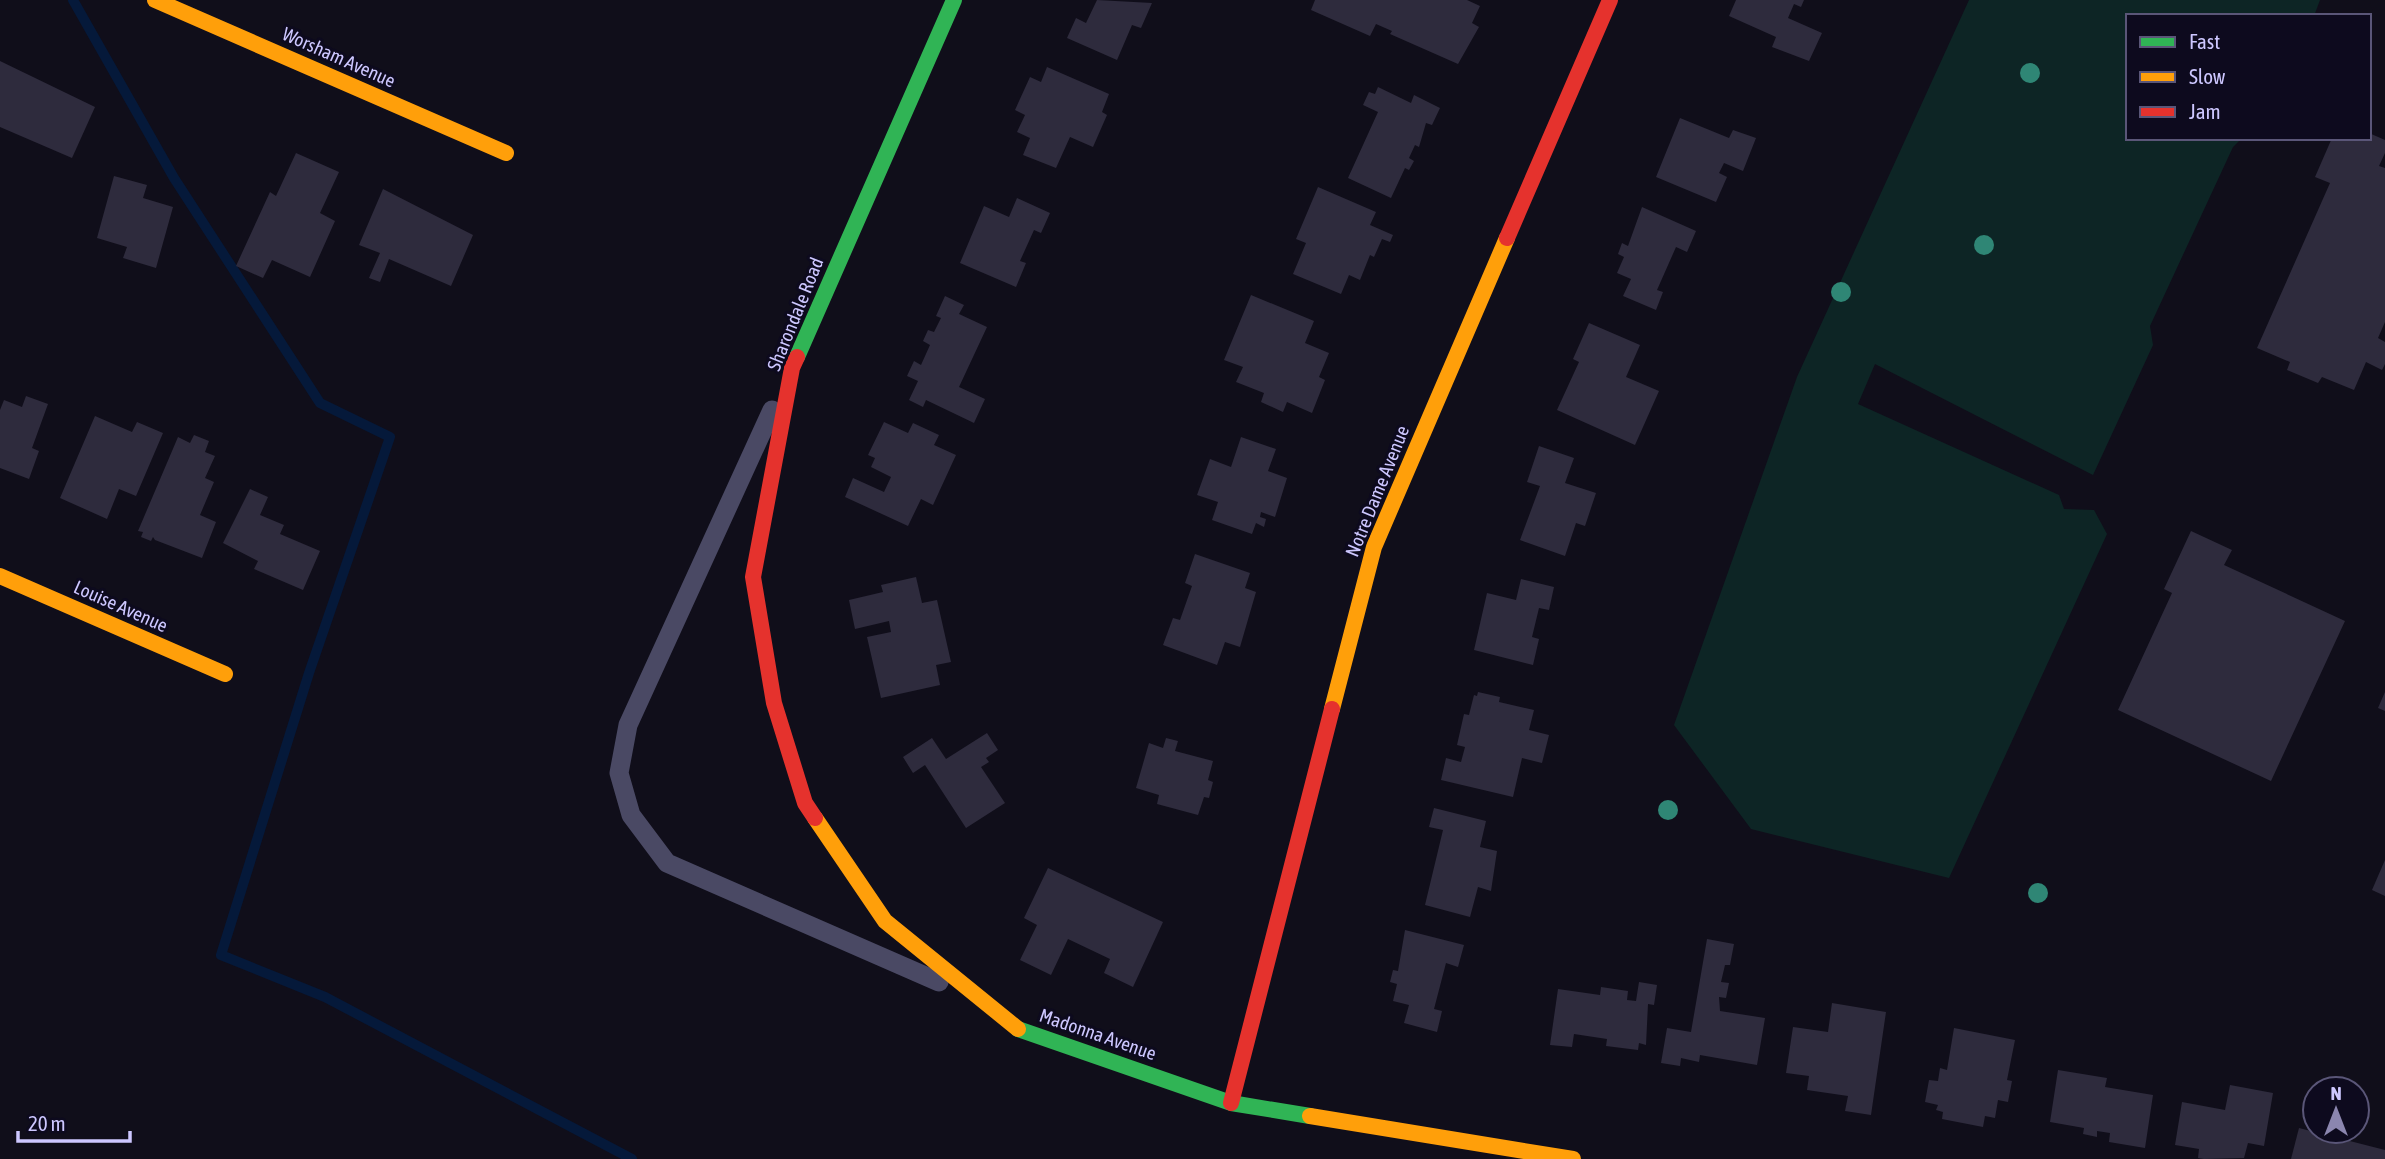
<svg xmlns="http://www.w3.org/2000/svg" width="2385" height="1159" font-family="'Asap Condensed',sans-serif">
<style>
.green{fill:#0d2525}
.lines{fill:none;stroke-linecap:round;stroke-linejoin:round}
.stream{stroke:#05193a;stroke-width:10}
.building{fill:#2e2b3d}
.lane{stroke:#4a4964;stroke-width:19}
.fast{stroke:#30b455;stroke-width:16}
.slow{stroke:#ff9f0a;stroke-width:16}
.jam{stroke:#e5322d;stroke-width:16}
.tree{fill:#2f8675}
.labels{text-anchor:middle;stroke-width:6;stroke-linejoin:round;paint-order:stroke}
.street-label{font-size:19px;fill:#cdc7ff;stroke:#0d0a1e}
</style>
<rect width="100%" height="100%" fill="#100e1a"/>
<polygon class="green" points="1969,0 2320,0 2314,16 2128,16 2128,138 2242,138 2233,147 2150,326 2153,345 2093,475 1875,364 1858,404 2059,495 2064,509 2094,510 2107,534 1949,878 1751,829 1674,725 1797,377"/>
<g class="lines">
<polyline class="stream" points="73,0 174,178 320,403 390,437 309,673 221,955 325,997 632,1159"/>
</g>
<g class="building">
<polygon points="1097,0 1152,3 1141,28 1132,25 1117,60 1067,38 1076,18 1086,23"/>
<polygon points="1315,0 1467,0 1480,6 1472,23 1479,27 1458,64 1390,34 1392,31 1376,24 1370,36 1311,10"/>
<polygon points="1736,0 1804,0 1801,7 1794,4 1788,18 1822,33 1809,61 1772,47 1776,37 1729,16"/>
<polygon points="0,61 95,107 72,158 0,127"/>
<polygon points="1047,67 1109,94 1102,112 1107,115 1093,147 1070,137 1056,168 1023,155 1030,138 1017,132 1025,115 1015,110 1030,77 1041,82"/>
<polygon points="1378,87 1411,103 1414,95 1440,108 1432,125 1426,123 1419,147 1415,145 1409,158 1414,161 1409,170 1405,168 1391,198 1348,178 1378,112 1363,105 1369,92 1375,94"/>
<polygon points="1680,118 1729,138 1733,130 1756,138 1743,171 1724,163 1719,173 1727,177 1716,202 1656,177"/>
<polygon points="2369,133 2385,140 2385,153 2379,166 2385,168 2385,322 2378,338 2385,342 2385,364 2382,370 2366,362 2354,390 2322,377 2318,383 2287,370 2290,362 2257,348 2330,183 2315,177 2332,138 2369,138"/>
<polygon points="296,153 339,172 320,213 335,221 310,277 272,260 263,278 236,266 270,192 276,196"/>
<polygon points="114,176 147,185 143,198 173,207 156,268 123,258 127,247 97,238"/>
<polygon points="1318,187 1376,212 1370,225 1393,235 1390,242 1382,239 1374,257 1370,255 1360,280 1349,275 1341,294 1293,274 1306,243 1296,239"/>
<polygon points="383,189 473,235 451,286 389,259 380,282 369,278 380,253 359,245"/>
<polygon points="1017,198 1050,213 1041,233 1034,230 1020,261 1026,263 1016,287 960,263 984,206 1009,217"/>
<polygon points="1642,207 1696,231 1687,252 1676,247 1657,290 1663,292 1656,310 1623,296 1631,279 1617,273 1624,257 1618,254 1622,243 1628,246"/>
<polygon points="1251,295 1314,321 1305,343 1329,353 1319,377 1325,380 1312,413 1287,402 1283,412 1261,402 1264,393 1236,382 1243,367 1224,360"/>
<polygon points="945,296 964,305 959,314 987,327 959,387 985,399 974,423 926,400 923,407 909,400 918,381 907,376 914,361 921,365 930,345 923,341 928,330 934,332 941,318 936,316"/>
<polygon points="1589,323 1640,345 1626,377 1659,391 1635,445 1557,410 1579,362 1573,359"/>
<polygon points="26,396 48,404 32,448 39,451 29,479 0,468 0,410 4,400 22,407"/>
<polygon points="95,416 132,432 137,422 163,433 136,496 119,489 107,519 60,498"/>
<polygon points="884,422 908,433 913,423 939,435 934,445 956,455 933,505 921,499 908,526 845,497 853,478 884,492 891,477 871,467 875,458 868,455"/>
<polygon points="194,435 209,441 205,452 215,456 205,478 214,482 200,515 216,522 202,558 155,540 153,537 151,541 141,537 143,532 138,531 178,437 190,443"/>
<polygon points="1241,437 1276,449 1268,471 1287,478 1275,517 1261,512 1260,517 1266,519 1264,527 1256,523 1252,534 1212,520 1218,502 1197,495 1210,459 1231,467"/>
<polygon points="1539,446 1574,458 1565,483 1596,493 1585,526 1576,523 1565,556 1520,540 1540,486 1527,482"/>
<polygon points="250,489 268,497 260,515 284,525 280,534 320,551 303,590 254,569 258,561 223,543"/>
<polygon points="2191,531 2232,550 2224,565 2345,621 2271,781 2118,710 2172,593 2164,589"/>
<polygon points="1195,554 1250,573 1245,588 1256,592 1240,647 1225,642 1217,665 1163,645 1173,618 1180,620 1192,586 1185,583"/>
<polygon points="916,577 922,603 937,600 951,662 936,665 940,685 881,698 867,637 891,632 889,621 855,629 849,600 883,592 881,585"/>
<polygon points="1521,579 1554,587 1549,610 1539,608 1532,637 1539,639 1533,665 1474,650 1487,593 1516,600"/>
<polygon points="1478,692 1500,697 1499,702 1534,710 1529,730 1549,735 1542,763 1522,758 1513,797 1441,780 1446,758 1461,762 1465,747 1457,745 1464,714 1469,715 1474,695 1477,696"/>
<polygon points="2385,692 2385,711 2378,708"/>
<polygon points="987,733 998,750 986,758 989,762 981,767 1005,803 966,828 925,765 913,773 903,757 932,738 946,759"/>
<polygon points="1166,738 1178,741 1175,751 1213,761 1208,780 1213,782 1209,798 1204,797 1198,815 1157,804 1159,795 1136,788 1149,743 1163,748"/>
<polygon points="1434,808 1486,821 1480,847 1497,851 1491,891 1478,887 1470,917 1425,905 1443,830 1429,827"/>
<polygon points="2385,860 2385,896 2372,890"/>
<polygon points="1048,868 1163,922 1133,987 1104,973 1110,959 1068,939 1051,975 1020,960 1037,925 1024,918"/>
<polygon points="1405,930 1464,945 1458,967 1446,963 1434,1009 1442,1011 1437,1032 1404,1023 1409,1005 1393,1001 1397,984 1390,982 1393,970 1398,971"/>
<polygon points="1707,939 1734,944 1730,965 1725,965 1721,982 1729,983 1726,998 1719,997 1720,1011 1765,1018 1757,1065 1700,1055 1699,1062 1681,1058 1680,1066 1661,1063 1667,1028 1691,1032"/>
<polygon points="1639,982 1657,985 1654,1005 1648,1004 1646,1045 1639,1043 1638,1050 1606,1046 1607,1039 1574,1034 1572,1047 1550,1045 1558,989 1600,995 1601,987 1628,991 1627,1000 1636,1001"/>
<polygon points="1832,1003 1886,1012 1871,1115 1845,1111 1848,1096 1807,1090 1809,1076 1786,1073 1793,1027 1828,1032"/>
<polygon points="1954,1028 2015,1040 2007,1080 2012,1081 2008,1102 1998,1100 1995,1118 1985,1116 1983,1127 1942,1119 1943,1112 1936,1110 1938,1105 1925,1102 1929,1080 1938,1081 1940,1068 1947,1070"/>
<polygon points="2058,1070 2107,1078 2105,1087 2153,1095 2145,1148 2109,1142 2110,1133 2097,1131 2097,1137 2083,1134 2084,1128 2050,1122"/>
<polygon points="2230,1085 2273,1093 2264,1146 2248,1143 2244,1158 2204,1159 2198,1158 2199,1149 2175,1145 2182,1102 2225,1110"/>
<polygon points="2299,1128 2385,1150 2385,1159 2291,1159"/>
</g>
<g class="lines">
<polyline class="lane" points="772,410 628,725 619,773 631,815 667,863 939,982"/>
<g class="fast">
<polyline points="797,357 954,0"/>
<polyline points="1018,1029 1231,1103 1310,1116"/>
</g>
<g class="slow">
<polyline points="155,0 506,153"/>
<polyline points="0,576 225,674"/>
<polyline points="1332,709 1374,547 1507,238"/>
<polyline points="815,818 885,921 1018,1029"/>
<polyline points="1310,1116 1573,1159"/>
</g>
<g class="jam">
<polyline points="1507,238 1610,0"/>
<polyline points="797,357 792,368 753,577 774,703 805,803 815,818"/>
<polyline points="1231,1103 1332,709"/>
</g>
</g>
<g class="tree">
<circle cx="2030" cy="73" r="10"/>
<circle cx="1984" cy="245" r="10"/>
<circle cx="1841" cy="292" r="10"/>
<circle cx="1668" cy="810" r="10"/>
<circle cx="2038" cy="893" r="10"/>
</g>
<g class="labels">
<g class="street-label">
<text transform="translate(339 57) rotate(24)" y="7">Worsham Avenue</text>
<text transform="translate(795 314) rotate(-68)" y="7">Sharondale Road</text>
<text transform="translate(1377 491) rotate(-68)" y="7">Notre Dame Avenue</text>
<text transform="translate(121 606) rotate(24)" y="7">Louise Avenue</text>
<text transform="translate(1098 1034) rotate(19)" y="7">Madonna Avenue</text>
</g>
</g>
<rect x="2126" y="14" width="245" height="126" fill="#0d0a1e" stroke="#5a5678" stroke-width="2"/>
<rect x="2140" y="37" width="35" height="10" fill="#30b455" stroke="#5a5678" stroke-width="2"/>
<text x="2189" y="49" font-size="21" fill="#cdc7ff">Fast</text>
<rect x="2140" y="72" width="35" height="10" fill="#ff9f0a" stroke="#5a5678" stroke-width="2"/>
<text x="2189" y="84" font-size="21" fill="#cdc7ff">Slow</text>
<rect x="2140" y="107" width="35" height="10" fill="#e5322d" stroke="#5a5678" stroke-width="2"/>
<text x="2189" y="119" font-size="21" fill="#cdc7ff">Jam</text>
<g transform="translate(2336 1110)"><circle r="33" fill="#0d0a1e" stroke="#5a5678" stroke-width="2"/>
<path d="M0-5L12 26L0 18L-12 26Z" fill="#8b86af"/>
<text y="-10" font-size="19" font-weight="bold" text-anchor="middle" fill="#cdc7ff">N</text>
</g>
<path d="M18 1131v10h112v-10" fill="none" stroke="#cdc7ff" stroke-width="3.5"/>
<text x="28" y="1131" font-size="21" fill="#cdc7ff" stroke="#0d0a1e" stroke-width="5" paint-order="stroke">20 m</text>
</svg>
